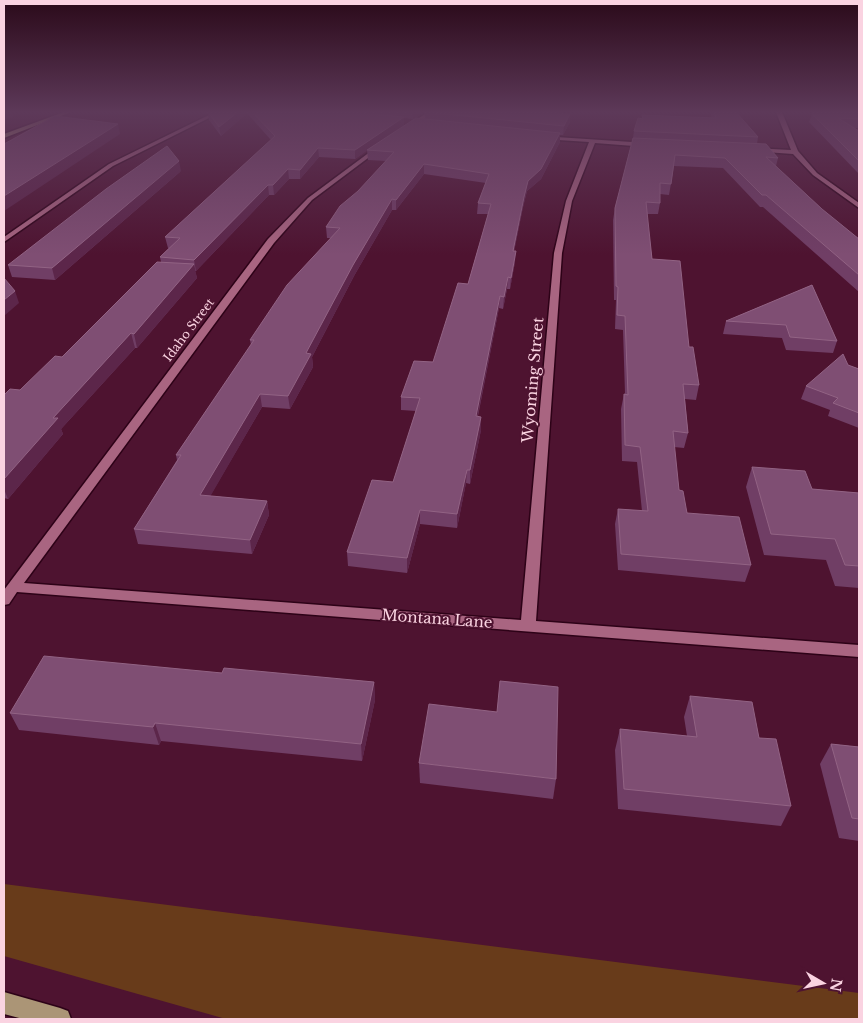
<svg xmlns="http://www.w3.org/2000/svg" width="863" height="1023" font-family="'Libre Baskerville',serif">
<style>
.green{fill:#683b1a}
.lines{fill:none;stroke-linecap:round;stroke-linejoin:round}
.minor-casing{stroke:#2d0217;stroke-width:3}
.major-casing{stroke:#2d0217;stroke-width:3}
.minor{fill:#a96581;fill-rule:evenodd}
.major{fill:#ab9576;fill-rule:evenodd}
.wall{fill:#703e65}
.shaded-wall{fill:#5c264a}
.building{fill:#7f4e73;stroke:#926384}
.labels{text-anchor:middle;stroke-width:4;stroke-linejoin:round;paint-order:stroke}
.far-street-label{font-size:12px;fill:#fad3e1;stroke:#4e1330}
.street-label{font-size:15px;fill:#fad3e1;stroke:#4e1330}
</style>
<rect width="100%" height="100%" fill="#4e1330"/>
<polygon class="green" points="4,884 859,993 859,1019 226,1019 4,956"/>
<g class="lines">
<defs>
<g id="minor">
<polygon points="215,112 221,112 113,166 4,242 4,237 109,164"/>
<polygon points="428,112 434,112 408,130 404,130 404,128"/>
<polygon points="776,112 782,112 798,151 817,173 859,203 859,208 813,175 793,154 753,151 755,148 791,150"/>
<polygon points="541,136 647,143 650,145 647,147 595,143 572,201 562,253 536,621 859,645 859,657 17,592 9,604 4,605 4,590 268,239 308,198 382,143 384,146 312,200 274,243 24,583 521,620 554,253 566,201 589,142 543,139"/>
</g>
<g id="major">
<polygon points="64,112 71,112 4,138 4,134"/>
<polygon points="4,992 60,1008 68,1011 71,1019 23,1019 4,1014"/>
</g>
</defs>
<use href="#minor" class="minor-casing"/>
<use href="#major" class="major-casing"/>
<use href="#minor" class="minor"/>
<use href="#major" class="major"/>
</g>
<g class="wall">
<polygon points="204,112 425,112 413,119 404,118 404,125 373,147 425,119 425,112 570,122 563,135 560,135 560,142 541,179 527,191 523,207 514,251 515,262 510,289 507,289 503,309 499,308 478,416 481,430 470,484 466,483 457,528 420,524 407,573 348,566 347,552 393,482 416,411 401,410 401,397 433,362 468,284 488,214 477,214 478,203 486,183 424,174 396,210 392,210 354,276 312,357 313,367 290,409 262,407 210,496 267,501 269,515 252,554 138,544 134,529 177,460 176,455 251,345 250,340 331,238 327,238 326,227 386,161 368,160 367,150 355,159 319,157 300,179 289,179 274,195 269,195 196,271 195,271 197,278 137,348 135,348 61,429 63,434 8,499 4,498 4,395 20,390 62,357 161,262 160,257 169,248 168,248 165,237 271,140 247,113 221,136 209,120 208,113 206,114"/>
<polygon points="710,112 736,112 758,137 757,144 778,158 776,166 822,209 859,239 859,292 763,207 760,207 723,168 674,166 669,195 660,194 660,203 658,214 647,214 652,259 689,347 699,385 696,400 685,399 688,433 684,448 674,447 679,490 687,513 751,565 745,582 618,570 615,524 618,509 642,511 637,462 622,461 621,409 624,394 625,394 623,330 615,329 616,300 614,300 613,220 615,208 633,138 634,131 642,119 642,115 712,118"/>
<polygon points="859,112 859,128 854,128 859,131 859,174 809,122 812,114"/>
<polygon points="181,171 55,280 12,277 8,265"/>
<polygon points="812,285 837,341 833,353 786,350 782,338 723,334 726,321"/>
<polygon points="848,365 859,369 859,428 828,416 830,410 801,399 806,386"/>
<polygon points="752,467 812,489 859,493 859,588 835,586 826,560 764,555 746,487"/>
<polygon points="222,673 374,682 375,700 362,761 161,741 159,745 19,730 10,713"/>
<polygon points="690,696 759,738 791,806 781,826 618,809 615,750 620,729 687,736 684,717"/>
<polygon points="831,744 859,747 859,841 839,838 820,764"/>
<polygon points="419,763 556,779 553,799 420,783"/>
</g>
<g class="shaded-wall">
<polygon points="4,112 12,112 13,117 4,120"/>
<polygon points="238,112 247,112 247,113 221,136 219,127"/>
<polygon points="412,112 425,112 413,119"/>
<polygon points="570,114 570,122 563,135 564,126"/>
<polygon points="404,117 404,125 355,159 355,150"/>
<polygon points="118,124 120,134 4,211 4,196"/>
<polygon points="560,133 560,142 541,179 527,191 523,207 512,262 513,251 524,197 528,181"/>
<polygon points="318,148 319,157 300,179 300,170"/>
<polygon points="179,161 181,171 55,280 52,268"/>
<polygon points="424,164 424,174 396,210 396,200"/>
<polygon points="288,169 289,179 274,195 273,185"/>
<polygon points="268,185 269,195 196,271 194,260"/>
<polygon points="392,199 392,210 354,276 312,357 313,367 290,409 288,396 306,353 353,265"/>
<polygon points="516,251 515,262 510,289 511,278"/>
<polygon points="194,264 197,278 137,348 134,334"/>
<polygon points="508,277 507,289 503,309 504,297"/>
<polygon points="15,291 19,303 4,316 4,300"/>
<polygon points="500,296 499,308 475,429 476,416"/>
<polygon points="131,333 135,348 61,429 63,434 8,499 4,489 4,479 53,418"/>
<polygon points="260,394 262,407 203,509 200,495"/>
<polygon points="481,417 481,430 470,484 470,470"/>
<polygon points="467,470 466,483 457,528 457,514"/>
<polygon points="267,501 269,515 252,554 250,540"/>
<polygon points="420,510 420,524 407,573 407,558"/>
<polygon points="374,682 375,700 362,761 361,744"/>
<polygon points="155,723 161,741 159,745 153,727"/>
</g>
<g class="building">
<polygon points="208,112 238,112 219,127"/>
<polygon points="252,112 348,112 404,117 355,150 318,148 300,170 288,169 273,185 268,185 194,260 160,257 180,238 165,237 275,136"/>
<polygon points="425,112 548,112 570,114 564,126"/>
<polygon points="714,112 736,112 758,137 634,131 638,118 643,119 642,115 716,118"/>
<polygon points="813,112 859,112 859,119 838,118 859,131 859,161 812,114"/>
<polygon points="55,116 118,124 4,196 4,144"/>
<polygon points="416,118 560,133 541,169 528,181 524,197 513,251 516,251 511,278 508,277 504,297 500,296 476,416 481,417 470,470 467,470 457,514 420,510 407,558 347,552 372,480 393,482 420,398 401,397 414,361 433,362 458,283 468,284 491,204 478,203 489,174 424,164 396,200 392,199 353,265 306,353 311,354 288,396 260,394 200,495 267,501 250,540 134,529 181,455 176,455 254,340 250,340 287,285 340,228 326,227 340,206 358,191 394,152 367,150"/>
<polygon points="633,138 766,144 778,158 766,157 822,209 859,239 859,275 766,195 762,195 725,158 675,155 671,184 660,183 660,203 646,202 652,259 680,261 689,347 693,347 699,385 683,384 688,433 673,431 679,490 683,491 687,513 739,517 751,565 621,554 618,509 648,511 640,447 625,445 624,394 628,395 625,316 617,315 618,287 616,286 615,208"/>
<polygon points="167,146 179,161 52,268 8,265 106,189"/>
<polygon points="157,262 194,264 134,334 131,333 53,418 58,418 4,479 4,395 10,389 20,390 55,356 62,357"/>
<polygon points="4,278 15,291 4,300"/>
<polygon points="812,285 837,341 790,337 786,325 726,321"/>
<polygon points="843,354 848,365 859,369 859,413 833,403 838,398 806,386"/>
<polygon points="752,467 805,471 812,489 859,493 859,566 845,565 835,539 771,534"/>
<polygon points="44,656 222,673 224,668 374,682 361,744 155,723 153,727 10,713"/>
<polygon points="500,681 558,687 556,779 419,763 429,704 497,712"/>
<polygon points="690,696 752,702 759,738 776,739 791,806 624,789 620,729 697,737"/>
<polygon points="831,744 859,747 859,819 852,818"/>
</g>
<linearGradient id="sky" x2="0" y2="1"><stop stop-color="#2b0a1a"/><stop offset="0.44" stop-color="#5d3959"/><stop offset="1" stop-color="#5d3959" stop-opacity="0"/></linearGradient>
<rect width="863" height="255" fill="url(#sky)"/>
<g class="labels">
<g class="far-street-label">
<text transform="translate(189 330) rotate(-53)" y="4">Idaho Street</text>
</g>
<g class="street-label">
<text transform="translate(533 380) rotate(-85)" y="5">Wyoming Street</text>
<text transform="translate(437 619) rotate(4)" y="5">Montana Lane</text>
</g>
</g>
<rect width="863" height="1023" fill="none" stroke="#fad3e1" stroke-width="10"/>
<g transform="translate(823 983) rotate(99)" stroke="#4e1330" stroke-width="4" paint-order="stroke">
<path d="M0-4L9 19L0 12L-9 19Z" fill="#fad3e1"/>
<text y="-8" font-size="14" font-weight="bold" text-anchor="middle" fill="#fad3e1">N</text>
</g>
</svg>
